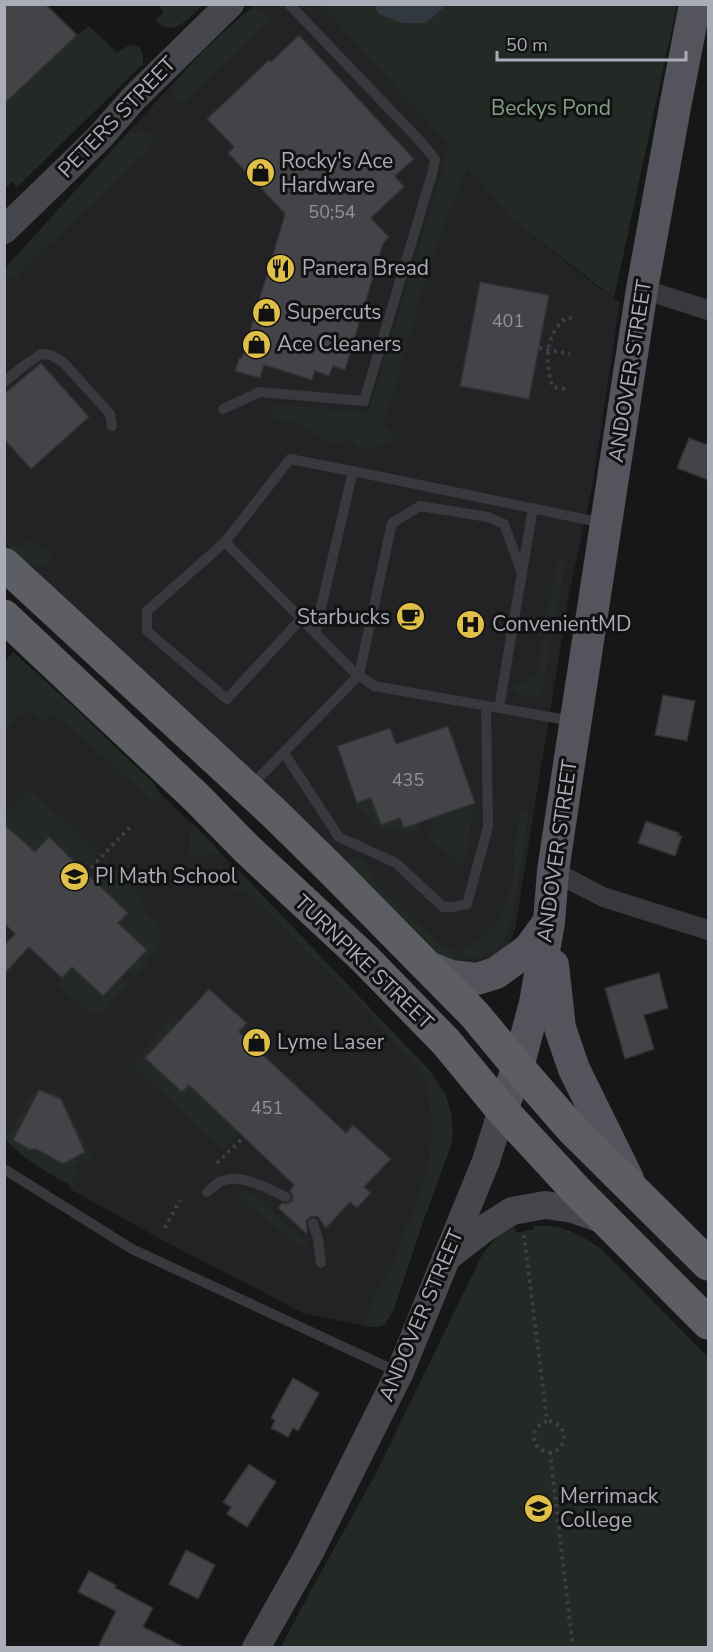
<svg xmlns="http://www.w3.org/2000/svg" width="713" height="1652" font-family="'Nunito Sans',sans-serif">
<style>
.built{fill:#232325}
.green{fill:#232a25;fill-rule:evenodd}
.water{fill:#313840}
.building{fill:#444448;stroke:#313134;stroke-width:1.5}
.lines{fill:none;stroke-linecap:round;stroke-linejoin:round}
.path{stroke:#3e3f44;stroke-width:4;stroke-dasharray:3 4.5;stroke-linecap:butt}
.service{stroke:#38383d;stroke-width:10}
.minor{stroke:#38383d;stroke-width:20}
.secondary{stroke:#46474d;stroke-width:28}
.primary{stroke:#54555c;stroke-width:32}
.trunk{stroke:#5c5e64;stroke-width:33}
.labels{text-anchor:middle;stroke-width:6;stroke-linejoin:round;paint-order:stroke}
.number-label{font-size:18px;fill:#90929b}
.park-label{font-size:21px;fill:#83a088;stroke:#121213}
.street-label{font-size:21px;fill:#aaacb7;stroke:#121213}
.poi-label{font-size:21px;fill:#aaacb7;stroke:#121213;text-anchor:start}
</style>
<rect width="100%" height="100%" fill="#171718"/>
<g class="built">
<polygon points="254,5 320,5 448,144 512,220 599,288 620,302 593,482 569,594 515,929 510,942 493,959 466,965 439,954 60,595 32,567 5,543 4,269 129,131 201,54"/>
<polygon points="64,698 153,783 160,793 244,876 431,1072 446,1096 451,1114 452,1131 451,1145 422,1225 394,1309 385,1324 378,1327 371,1327 305,1314 166,1242 68,1188 69,1185 28,1158 9,1143 5,1138 5,715"/>
</g>
<g class="green">
<path d="M158,5H203C189,17 173,40 156,20L162,14L163,10Z"/>
<path d="M320,5H677L614,298L512,220L468,168C429,250 410,339 384,425L392,432L390,443L372,447H359L351,439L339,444L327,442L299,422L269,418L275,404L368,413L438,186L448,144Z"/>
<path d="M255,9L269,15V21L182,104L172,94C178,70 224,32 243,15Z"/>
<path d="M89,26L117,53C132,40 145,43 143,64L17,187L12,182L5,188V104L77,35Z"/>
<polygon points="130,131 134,135 142,131 150,134 152,137 152,141 149,145 151,148 23,269 16,278 10,277 7,274 7,267"/>
<path d="M4,536L19,549L28,541L32,540L51,556L50,565C28,571 19,556 5,543Z"/>
<path d="M557,560L565,561L542,694C529,699 519,700 513,686L537,676Z"/>
<polygon points="13,652 64,698 153,783 160,793 160,798 156,803 55,714 53,714 46,720 42,720 31,710 20,715 5,728 5,661"/>
<polygon points="31,790 98,853 82,869 49,838 35,852 5,824 4,816"/>
<polygon points="371,798 381,825 400,818 404,828 418,823 419,829 406,833 396,831 395,828 393,828 392,830 382,831 379,824 377,826 375,825 362,809 357,809 357,803"/>
<path d="M474,806L465,862L461,865L431,840C428,832 435,827 432,820Z"/>
<path d="M521,810L529,812C524,843 520,873 514,904C512,914 511,925 506,935C498,951 478,964 461,955V951L481,939L498,923L508,899L514,873L513,854Z"/>
<polygon points="191,822 221,853 218,854 192,856 190,854 189,851"/>
<polygon points="355,857 364,860 371,875 379,887 403,911 441,945 455,950 453,963 439,954 347,862 349,858"/>
<path d="M106,860C118,872 145,894 145,911C149,917 158,924 160,931C165,945 143,967 134,977L127,971L146,950L118,923L127,912L90,877Z"/>
<polygon points="244,876 431,1072 446,1096 451,1114 453,1131 451,1145 422,1225 394,1309 385,1324 378,1327 367,1326 366,1321 377,1289 392,1267 423,1183 430,1156 432,1123 428,1091 423,1074 413,1063 365,1010 245,888 239,892 235,891 233,887 235,880"/>
<polygon points="72,967 102,996 121,976 128,983 101,1015 93,1015 57,985 57,983"/>
<polygon points="173,1015 179,1020 145,1058 182,1092 189,1085 239,1132 223,1150 136,1068 134,1064"/>
<path d="M38,1089L53,1092L60,1096L92,1155L90,1159L74,1164V1167L79,1170L70,1185C54,1177 15,1154 7,1139L29,1098ZM39,1090L61,1099L85,1152L63,1164L36,1149H29L13,1139L20,1125Z"/>
<path d="M241,1190L249,1191L259,1199L307,1243L309,1248H305C281,1232 260,1214 238,1195L239,1191Z"/>
<path d="M534,1226C562,1224 577,1233 600,1248L708,1357V1647H281L310,1592L375,1475L483,1253L497,1237L514,1227L517,1233L534,1229Z"/>
</g>
<polygon class="water" points="374,5 446,5 426,23 402,23 379,14"/>
<g class="building">
<polygon points="4,4 45,4 77,35 4,104"/>
<polygon points="299,35 414,159 395,176 404,187 371,218 389,237 383,244 345,370 333,366 329,376 315,371 312,380 264,365 260,378 235,371 239,359 242,357 285,214 228,153 234,147 207,119 269,60 271,62"/>
<polygon points="480,282 549,295 529,399 460,386"/>
<polygon points="41,363 89,417 31,469 4,439 4,394"/>
<polygon points="689,438 708,445 708,480 677,468"/>
<polygon points="663,695 695,701 687,741 655,735"/>
<polygon points="448,726 475,803 404,828 400,818 381,825 371,798 357,803 337,746 390,728 396,744"/>
<polygon points="646,821 679,833 678,835 682,836 675,856 638,843"/>
<polygon points="4,824 35,852 49,837 128,913 118,923 147,950 103,996 72,967 62,978 29,947 4,974 4,945 15,934 4,923"/>
<polygon points="659,973 668,1008 644,1015 654,1049 625,1059 605,988"/>
<polygon points="209,989 247,1023 239,1032 346,1133 353,1125 391,1159 364,1187 371,1193 357,1208 350,1202 326,1228 318,1217 311,1216 306,1221 307,1231 306,1233 278,1208 282,1203 287,1204 292,1201 293,1196 290,1191 294,1185 189,1085 182,1092 145,1058"/>
<polygon points="39,1090 61,1099 85,1152 63,1164 36,1149 29,1149 13,1140"/>
<polygon points="293,1378 319,1393 298,1431 293,1428 288,1437 271,1428 275,1420 271,1418"/>
<polygon points="249,1464 276,1482 247,1527 227,1514 231,1507 223,1502"/>
<polygon points="186,1550 215,1565 198,1599 169,1584"/>
<polygon points="89,1571 116,1585 115,1588 153,1608 143,1627 184,1647 98,1647 116,1611 78,1592"/>
</g>
<g class="lines">
<g class="path">
<polyline points="539,348 570,354"/>
<path d="M565,389L553,387C544,363 545,335 566,318L576,319"/>
<polyline points="86,873 130,827"/>
<polyline points="217,1163 244,1137"/>
<polyline points="165,1228 180,1200"/>
<path d="M524,1235L547,1421C538,1424 531,1433 535,1443C537,1447 539,1448 542,1450C562,1462 577,1425 547,1421"/>
<polyline points="550,1452 573,1648"/>
</g>
<g class="service">
<polyline points="4,382 25,365 41,354 51,355 64,363 110,414 112,426"/>
<polyline points="223,409 260,392 364,401 432,174 435,159 420,141 289,4"/>
<polyline points="225,542 147,611 147,631 227,699 301,619"/>
<polyline points="315,633 353,471"/>
<polyline points="499,708 533,508"/>
<polyline points="572,721 374,686 352,670 225,542 290,459 377,476 603,523"/>
<polyline points="284,753 339,837 396,863 443,907 454,907 467,904 488,827 486,706"/>
<polyline points="251,786 359,675 392,523 420,506 488,517 504,524 522,573"/>
<polyline points="4,1169 132,1249 398,1372"/>
<path d="M207,1192C211,1189 217,1183 222,1181C241,1173 269,1189 286,1197"/>
<polyline points="313,1223 318,1239 321,1263"/>
</g>
<g class="minor">
<polyline points="642,289 708,310"/>
<polyline points="553,871 603,897 708,930"/>
</g>
<g class="secondary">
<polyline points="4,230 99,138 134,98 230,4"/>
<polyline points="446,1258 485,1228 512,1211 545,1205 573,1209 607,1221"/>
<polyline points="256,1648 310,1552 400,1372 486,1161 502,1110"/>
</g>
<g class="primary">
<polyline points="553,965 560,1028 574,1069 628,1179"/>
<polyline points="428,967 451,976 477,979 496,973 529,949 548,923"/>
<polyline points="502,1110 518,1067 535,1003 549,922 553,871 566,784 642,289 675,107 695,4"/>
</g>
<g class="trunk">
<polyline points="4,564 273,812 334,872 474,1014 518,1067 571,1128 708,1264"/>
<polyline points="4,616 197,798 246,848 364,958 446,1042 502,1110 575,1189 708,1323"/>
</g>
</g>
<defs>
<symbol id="shop-disc" viewBox="-11 -11 22 22"><circle r="9.5" fill="#dfbf48" stroke="#121213"/><path d="M-5-2.5h2.3a2.7 3.5 0 0 1 5.4 0H5L5.5 6h-11ZM-1.5-2.5h3a1.5 2.3 0 0 0-3 0Z" fill="#111"/></symbol>
<symbol id="restaurant-disc" viewBox="-11 -11 22 22"><circle r="9.5" fill="#dfbf48" stroke="#121213"/><path d="M-5-6h1v4h1v-4h1v4h1v-4h1v5L-1.5 .5V6h-2V.5L-5-1ZM5-6V6H3V1.5H1.5Q1.5-4 5-6Z" fill="#111"/></symbol>
<symbol id="cafe-disc" viewBox="-11 -11 22 22"><circle r="9.5" fill="#dfbf48" stroke="#121213"/><path d="M-5.5-4.5H6V0H3Q3 3.5 0 3.5H-2.5Q-5.5 3.5-5.5 0ZM3-3.2v2h1.7v-2ZM-6 4.5H4V6H-6Z" fill="#111"/></symbol>
<symbol id="hospital-disc" viewBox="-11 -11 22 22"><circle r="9.5" fill="#dfbf48" stroke="#121213"/><path d="M-5-5h3v3.5h4V-5h3V5h-3V1.5h-4V5h-3Z" fill="#111"/></symbol>
<symbol id="school-disc" viewBox="-11 -11 22 22"><circle r="9.5" fill="#dfbf48" stroke="#121213"/><path d="M0-5L7-2L0 1L-7-2ZM-4 1L0 2.5L4 1V4Q0 6-4 4Z" fill="#111"/></symbol>
<symbol id="university-disc" viewBox="-11 -11 22 22"><circle r="9.5" fill="#dfbf48" stroke="#121213"/><path d="M0-5L7-2L0 1L-7-2ZM-4 1L0 2.5L4 1V4Q0 6-4 4Z" fill="#111"/></symbol>
</defs>
<g fill-rule="evenodd">
<use href="#shop-disc" x="244" y="156" width="33" height="33"/>
<use href="#restaurant-disc" x="264" y="252" width="33" height="33"/>
<use href="#shop-disc" x="250" y="296" width="33" height="33"/>
<use href="#shop-disc" x="240" y="328" width="33" height="33"/>
<use href="#cafe-disc" x="394" y="600" width="33" height="33"/>
<use href="#hospital-disc" x="454" y="608" width="33" height="33"/>
<use href="#school-disc" x="58" y="860" width="33" height="33"/>
<use href="#shop-disc" x="240" y="1026" width="33" height="33"/>
<use href="#university-disc" x="522" y="1492" width="33" height="33"/>
</g>
<g class="labels">
<g class="number-label">
<text x="332" y="218">50;54</text>
<text x="508" y="327">401</text>
<text x="408" y="786">435</text>
<text x="267" y="1114">451</text>
</g>
<g class="park-label">
<text x="551" y="115">Beckys Pond</text>
</g>
<g class="street-label">
<text transform="translate(117 117) rotate(-46)" y="7">PETERS STREET</text>
<text transform="translate(630 371) rotate(-81)" y="7">ANDOVER STREET</text>
<text transform="translate(557 851) rotate(-82)" y="7">ANDOVER STREET</text>
<text transform="translate(364 962) rotate(44)" y="7">TURNPIKE STREET</text>
<text transform="translate(421 1315) rotate(-67)" y="7">ANDOVER STREET</text>
</g>
<g class="poi-label">
<text x="281" y="168">Rocky's Ace<tspan x="281" dy="24">Hardware</tspan></text>
<text x="302" y="275">Panera Bread</text>
<text x="287" y="319">Supercuts</text>
<text x="277" y="351">Ace Cleaners</text>
<text x="390" y="624" text-anchor="end">Starbucks</text>
<text x="492" y="631">ConvenientMD</text>
<text x="95" y="883">PI Math School</text>
<text x="277" y="1049">Lyme Laser</text>
<text x="560" y="1503">Merrimack<tspan x="560" dy="24">College</tspan></text>
</g>
</g>
<rect width="713" height="1652" fill="none" stroke="#aaacb7" stroke-width="12"/>
<path d="M497 51v9h189v-9" fill="none" stroke="#aaacb7" stroke-width="3"/>
<text x="506" y="51" font-size="18" fill="#aaacb7" stroke="#121213" stroke-width="4.5" paint-order="stroke">50 m</text>
</svg>
